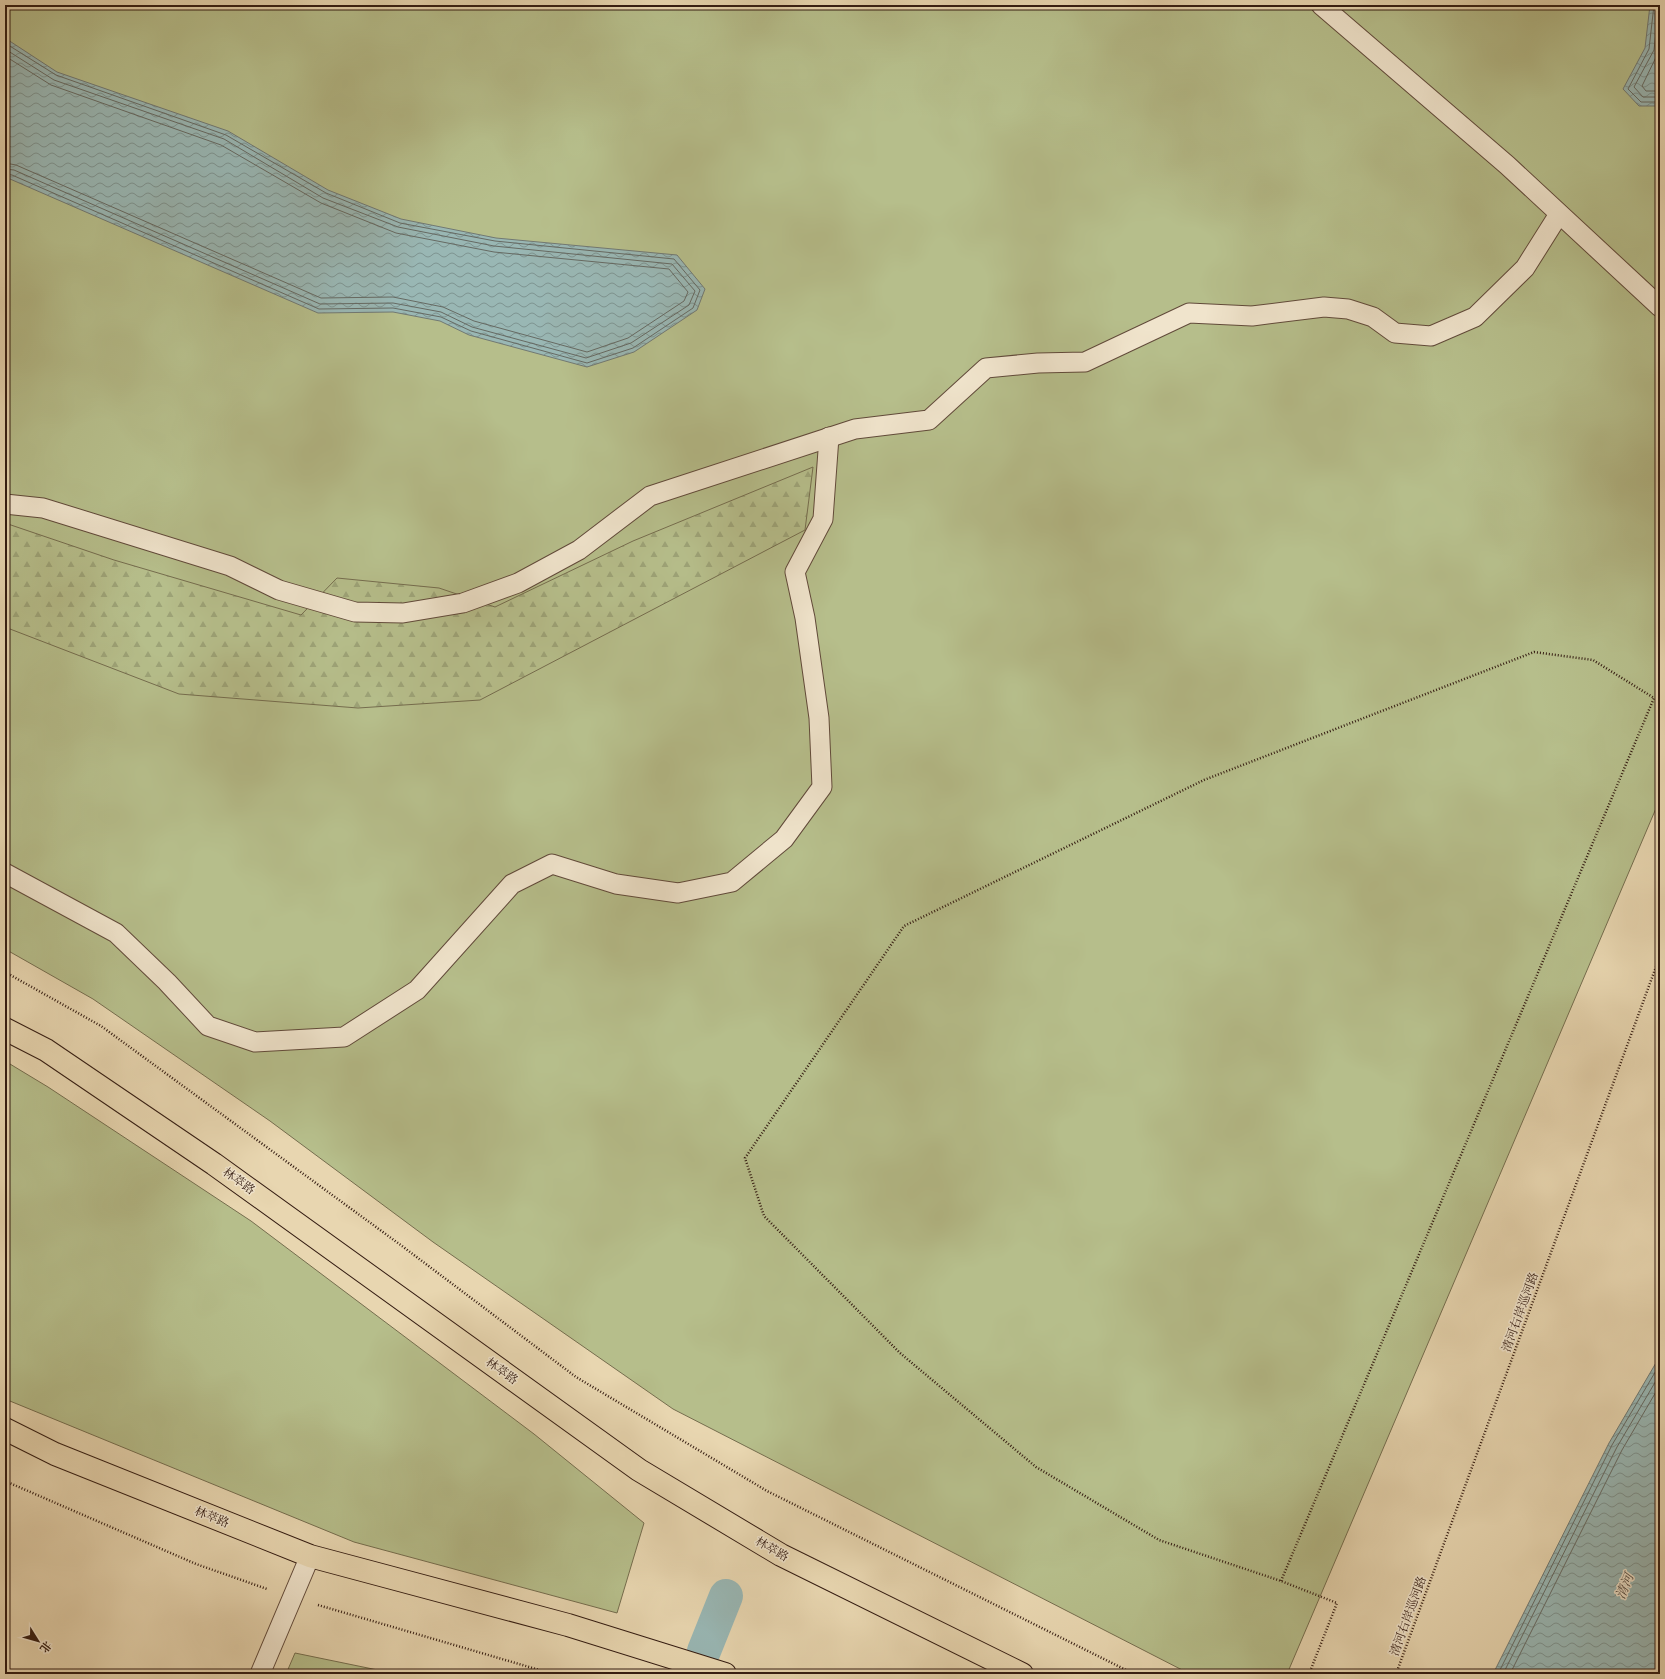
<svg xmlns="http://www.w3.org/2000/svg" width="1665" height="1679" font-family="'Sorts Mill Goudy','Noto Serif SC',serif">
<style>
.grass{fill:#b6be8b;stroke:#756d4e}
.forest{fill:url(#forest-firs);stroke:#756d4e}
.water{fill:url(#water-waves);stroke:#717973}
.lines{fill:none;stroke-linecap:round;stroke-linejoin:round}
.shore{stroke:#666a63;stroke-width:1}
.canal{stroke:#99b7b4;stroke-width:34}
.lane-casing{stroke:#614a3a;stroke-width:21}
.primary-casing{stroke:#341c12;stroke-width:24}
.path{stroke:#341c12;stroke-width:2.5;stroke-dasharray:1 2;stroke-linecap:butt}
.lane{stroke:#f0e4cc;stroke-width:19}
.primary{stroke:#e8d6b0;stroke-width:22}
.labels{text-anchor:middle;stroke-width:3;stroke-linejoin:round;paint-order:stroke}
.street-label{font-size:12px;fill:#341c12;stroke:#f0e4cc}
.water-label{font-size:13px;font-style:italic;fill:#524a43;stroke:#f0e4cc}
</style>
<defs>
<pattern id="forest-firs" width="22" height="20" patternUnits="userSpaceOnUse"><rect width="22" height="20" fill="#b6be8b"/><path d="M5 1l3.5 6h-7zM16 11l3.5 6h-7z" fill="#9da377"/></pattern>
<pattern id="water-waves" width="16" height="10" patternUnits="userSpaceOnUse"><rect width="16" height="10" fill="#99b7b4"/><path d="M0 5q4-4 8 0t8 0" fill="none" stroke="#7e9491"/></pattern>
</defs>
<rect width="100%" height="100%" fill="#e8d6b0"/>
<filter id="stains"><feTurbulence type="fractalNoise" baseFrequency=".005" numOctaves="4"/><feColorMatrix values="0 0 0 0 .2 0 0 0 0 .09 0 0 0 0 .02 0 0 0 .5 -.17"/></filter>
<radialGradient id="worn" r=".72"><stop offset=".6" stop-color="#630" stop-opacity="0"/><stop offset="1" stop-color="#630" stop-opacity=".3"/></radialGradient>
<g class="grass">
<polygon points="5,5 1660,5 1660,799 1287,1674 1190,1674 673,1409 433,1242 270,1121 93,999 5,949"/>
<polygon points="5,1061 48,1087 251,1221 534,1434 644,1523 617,1613 354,1542 5,1399"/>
<polygon points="295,1653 397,1674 286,1674"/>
</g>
<polygon class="forest" points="813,467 805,530 480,700 358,708 179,694 10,629 5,629 5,523 114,560 301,615 337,578 439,588 495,607 633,541"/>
<g class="water">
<polygon points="1650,5 1660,5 1660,106 1639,106 1623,89 1645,48"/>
<polygon points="5,38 57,72 228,131 328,190 401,219 496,238 677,255 705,289 697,310 634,352 587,367 469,335 440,321 393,312 318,313 10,179 5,178"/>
<polygon points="1660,1356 1660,1674 1493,1674 1609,1443"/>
</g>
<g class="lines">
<g class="shore">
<polyline points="1654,5 1649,49 1628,89 1641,102 1660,102"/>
<polyline points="1659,5 1654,50 1634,87 1643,97 1660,97"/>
<polyline points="5,43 56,75 226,135 326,193 400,223 495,241 674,259 700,290 693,308 633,348 587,363 471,331 441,317 393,308 319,309 12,175 5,174"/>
<polyline points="5,49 54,80 224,139 323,198 398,227 494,246 672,264 695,291 689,305 631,343 586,358 472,327 441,312 393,303 320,304 14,170 5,169"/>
<polyline points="1660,49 1642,86 1646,91 1660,91"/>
<polyline points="5,56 51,85 221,145 321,203 396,233 494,252 669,269 688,292 684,301 628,338 587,352 474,321 443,307 393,297 321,298 16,165 5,163"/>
<polyline points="1498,1674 1612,1445 1660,1364"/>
<polyline points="1503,1674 1617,1447 1660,1374"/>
<polyline points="1510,1674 1622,1450 1660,1385"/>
</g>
<polyline class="canal" points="704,1651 726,1596"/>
<defs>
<g id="lane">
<polyline points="1321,5 1507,165 1660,307"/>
<polyline points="5,504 43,508 230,566 279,590 355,612 403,613 463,603 518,583 579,550 650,496 855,429 929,420 986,368 1038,363 1085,362 1189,313 1252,316 1324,307 1348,309 1373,317 1395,333 1431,336 1475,317 1525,268 1559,214"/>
<polyline points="5,873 116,933 167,982 208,1026 255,1042 344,1037 417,990 512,884 552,864 616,884 678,893 732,882 784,839 822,787 819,718 805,618 795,572 823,519 829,437"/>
<polyline points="260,1674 310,1556"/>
</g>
<g id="primary">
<polyline points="5,1029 46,1050 214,1164 639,1470 781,1555 1022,1674"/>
<polyline points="5,1429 55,1454 310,1556 568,1625 725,1674"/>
</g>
</defs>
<use href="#lane" class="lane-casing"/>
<use href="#primary" class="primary-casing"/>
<g class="path">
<polyline points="5,972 101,1026 402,1246 576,1377 767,1491 1134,1674"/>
<polyline points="5,1481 196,1564 267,1589"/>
<polyline points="1281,1581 1654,698 1593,660 1534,652 1204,780 904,926 745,1158 764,1216 900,1353 1036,1467 1159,1540 1281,1581 1337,1603 1309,1674"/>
<polyline points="318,1605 553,1674"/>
<polyline points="1396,1674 1660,956"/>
</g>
<use href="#lane" class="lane"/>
<use href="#primary" class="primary"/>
</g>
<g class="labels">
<g class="street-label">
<text transform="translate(239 1181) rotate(36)" y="4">林萃路</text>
<text transform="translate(1520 1312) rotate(-70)" y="4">清河右岸巡河路</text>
<text transform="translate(502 1371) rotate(36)" y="4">林萃路</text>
<text transform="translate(212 1517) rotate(22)" y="4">林萃路</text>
<text transform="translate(772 1549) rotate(30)" y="4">林萃路</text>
<text transform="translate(1408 1616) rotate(-70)" y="4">清河右岸巡河路</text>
</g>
<g class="water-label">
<text transform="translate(1624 1586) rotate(-68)" y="5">清河</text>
</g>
</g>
<rect width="1665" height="1679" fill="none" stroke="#e8d6b0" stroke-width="20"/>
<rect x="6" y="6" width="1653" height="1667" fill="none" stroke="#341c12" stroke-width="2"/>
<rect x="10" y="10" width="1645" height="1659" fill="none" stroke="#341c12"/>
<g transform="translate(38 1641) rotate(127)" stroke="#f0e4cc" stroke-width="3" paint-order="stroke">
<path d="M0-3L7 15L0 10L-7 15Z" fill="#341c12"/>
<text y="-6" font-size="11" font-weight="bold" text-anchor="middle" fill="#341c12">北</text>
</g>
<rect width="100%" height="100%" filter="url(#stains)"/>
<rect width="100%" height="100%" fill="url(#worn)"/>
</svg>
